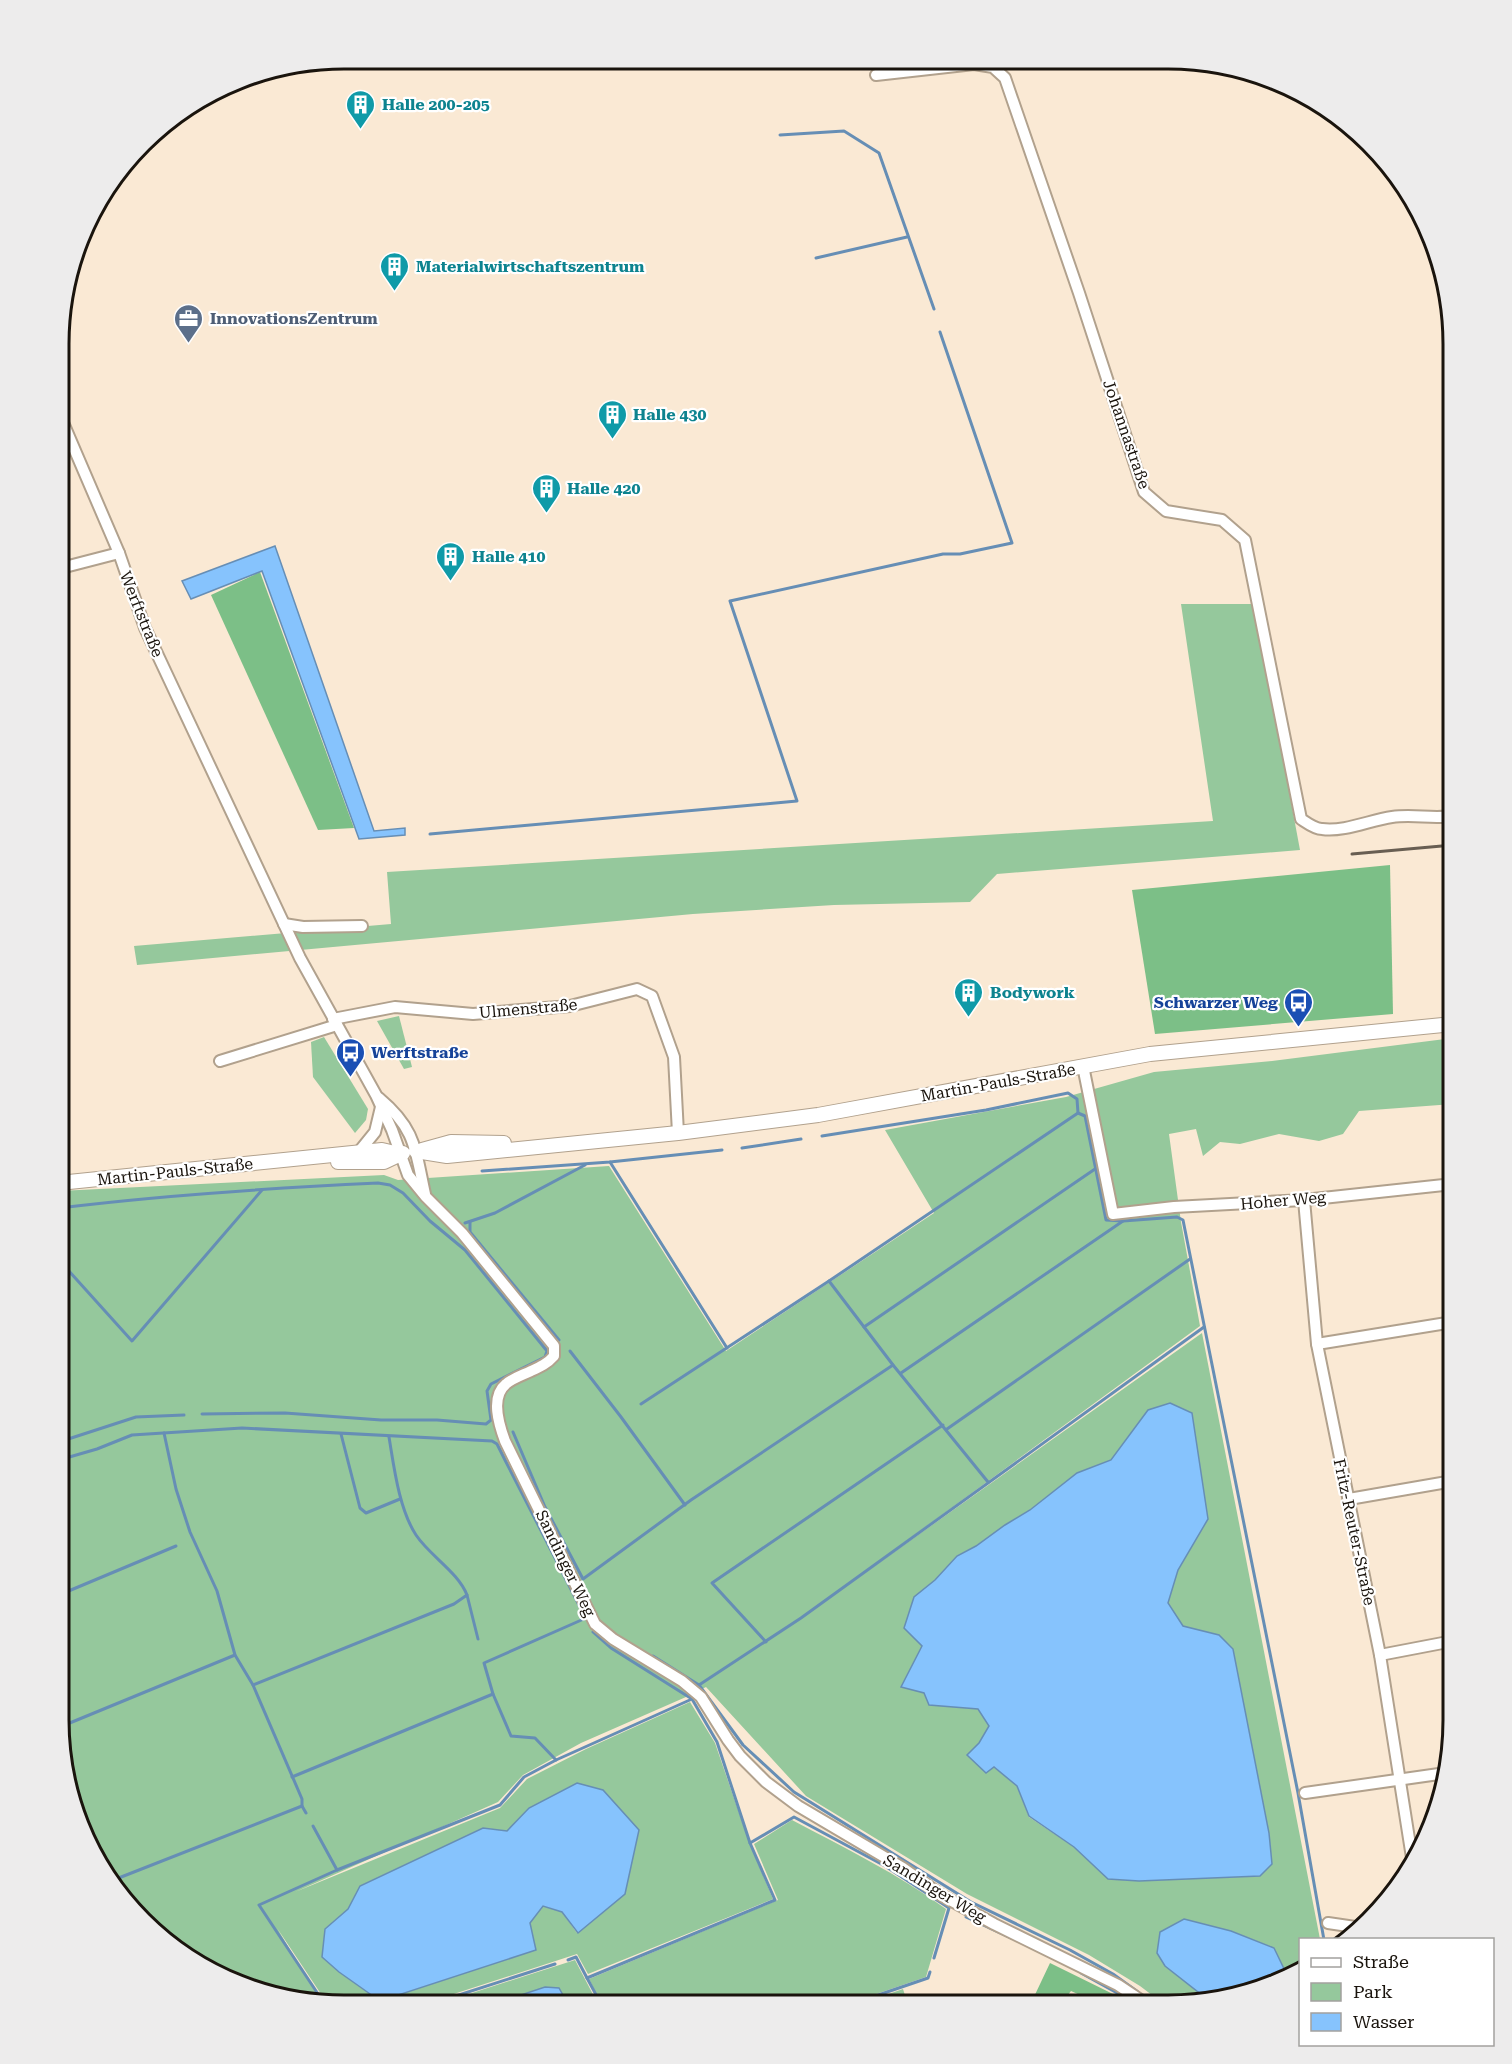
<svg xmlns="http://www.w3.org/2000/svg" width="1512" height="2064" font-family="'Roboto Serif',serif">
<style>
.green{fill:#95c89c;fill-rule:evenodd}
.forest{fill:#7cbf87}
.water{fill:#86c3fd;stroke:#668eb5;stroke-width:1.5}
.lines{fill:none;stroke-linecap:round;stroke-linejoin:round}
.stream{stroke:#668eb5;stroke-width:3}
.minor-casing{stroke:#b1a18d;stroke-width:14}
.tertiary-casing{stroke:#b1a18d;stroke-width:16}
.minor{stroke:#fff;stroke-width:10}
.tertiary{stroke:#fff;stroke-width:14}
.rail{stroke:#685e52;stroke-width:3}
.labels{text-anchor:middle;stroke-width:4.5;stroke-linejoin:round;paint-order:stroke}
.culture-label{font-size:16px;font-weight:bold;fill:#0d838f;stroke:#fff;text-anchor:start}
.service-label{font-size:16px;font-weight:bold;fill:#4e5e75;stroke:#fff;text-anchor:start}
.street-label{font-size:16px;fill:#1a140d;stroke:#fff}
.transit-label{font-size:16px;font-weight:bold;fill:#164399;stroke:#fff;text-anchor:end}
.rim{fill:none;stroke:#1a140d;stroke-width:3}
</style>
<rect width="100%" height="100%" fill="#fae9d4"/>
<g class="green">
<polygon points="1181,604 1254,604 1300,850 997,874 970,902 834,905 693,914 137,965 134,946 391,924 387,872 1213,821"/>
<polygon points="399,1016 412,1067 404,1069 377,1021"/>
<polygon points="324,1037 368,1109 366,1120 355,1133 313,1077 311,1042"/>
<path d="M1453,1038V1104L1359,1111L1343,1134L1319,1141L1279,1134L1240,1144L1220,1142L1203,1156L1196,1129L1169,1134L1181,1222L1200,1326L779,1634L1202,1333L1320,1939L1300,1940V1972L1288,1977L1274,1948L1231,1931L1184,1919L1202,1995L1205,1997L1165,2005L1140,1986L1089,1955L967,1894L806,1796L706,1687L686,1697L581,1743L523,1775L498,1802L295,1892L500,1808L527,1779L586,1749L690,1702L715,1743L749,1842L773,1899L588,1974L577,1954L426,2003H327L277,1928L322,2003H307L185,1957L130,1909L88,1847L59,1721V1191L384,1175L398,1180L609,1166L726,1351L934,1213L885,1130L1066,1097L1154,1072L1272,1061ZM1148,1410L1208,1519L1178,1570L1167,1603L1183,1626L1219,1635L1233,1649L1269,1833L1272,1864L1260,1876L1139,1881L1108,1879L1074,1847L1029,1817L1017,1786L994,1767L967,1755L979,1743L989,1726L978,1709L930,1705L924,1693L902,1687L922,1646L914,1598L935,1580L957,1556L976,1546L1005,1525L1030,1510L1077,1473L1111,1460ZM529,1808L577,1933L562,1912L543,1906L530,1923L535,1950L380,2001L339,1972L322,1957L325,1929L348,1909L360,1886L483,1828L507,1831Z"/>
<path d="M792,1820C845,1848 898,1874 946,1909L926,1977L844,2005L602,2004L589,1979L778,1900L754,1844Z"/>
<polygon points="575,1960 598,2004 568,2004 559,1988 545,1987 494,2004 441,2003"/>
<polygon points="903,1989 908,2005 857,2005"/>
</g>
<g class="forest">
<polygon points="260,572 354,828 318,830 211,595"/>
<polygon points="1390,865 1393,1014 1155,1034 1132,890"/>
<polygon points="1050,1963 1115,1995 1129,2005 1102,2005 1071,1991 1060,2005 1042,2005 1032,2001"/>
</g>
<g class="water">
<polygon points="275,546 374,831 405,828 405,835 359,839 262,571 191,599 182,581"/>
<polygon points="1170,1403 1192,1413 1208,1519 1178,1570 1168,1603 1183,1626 1219,1635 1233,1649 1269,1833 1272,1864 1260,1876 1139,1881 1108,1879 1074,1847 1029,1816 1017,1786 994,1767 986,1773 967,1755 979,1743 989,1726 978,1709 929,1705 924,1693 901,1687 922,1646 904,1628 914,1597 935,1580 957,1556 976,1546 1005,1525 1030,1510 1077,1473 1111,1460 1148,1410"/>
<polygon points="577,1783 603,1790 639,1830 625,1894 578,1933 562,1912 543,1906 530,1923 536,1950 380,2001 339,1972 322,1957 325,1929 348,1909 360,1886 483,1828 507,1831 529,1808"/>
<polygon points="1184,1919 1231,1931 1274,1948 1288,1977 1206,1997 1202,1995 1165,1966 1157,1953 1160,1932"/>
<polygon points="545,1987 559,1988 568,2004 494,2004"/>
</g>
<g class="lines">
<g class="stream">
<polyline points="780,135 844,131 879,153 934,309"/>
<polyline points="816,258 907,237"/>
<polyline points="430,834 797,801 730,601 943,554 960,554 1012,543 940,332"/>
<polyline points="1078,1113 1085,1116 1106,1220 1123,1221 1177,1217 1183,1220 1298,1793 1324,1940"/>
<polyline points="742,1148 801,1139"/>
<polyline points="610,1162 727,1348"/>
<polyline points="482,1171 610,1162 722,1150"/>
<path d="M59,1208C165,1195 271,1188 378,1183L390,1185L403,1193L430,1221L465,1250L547,1351L545,1357L491,1384L487,1391L491,1420L486,1424L437,1420H381L285,1413L202,1414"/>
<polyline points="470,1222 470,1232 559,1340"/>
<polyline points="465,1223 495,1213 585,1165"/>
<polyline points="59,1260 132,1341 262,1190"/>
<polyline points="829,1281 893,1365 988,1482"/>
<polyline points="864,1327 1095,1169"/>
<polyline points="570,1351 621,1417 685,1505"/>
<polyline points="901,1373 1123,1221"/>
<polyline points="641,1404 829,1281 1078,1113 1077,1099 1068,1093 986,1110 822,1136"/>
<polyline points="947,1429 1190,1259"/>
<polyline points="513,1432 545,1507 583,1579 691,1500 893,1365"/>
<polyline points="164,1433 176,1489 190,1532 217,1591 235,1655 253,1685 302,1799 302,1806 306,1813"/>
<polyline points="341,1434 360,1508 366,1513 400,1499"/>
<polyline points="59,1442 136,1417 184,1415"/>
<polyline points="59,1460 97,1449 132,1435 242,1428 492,1441 497,1444 505,1460 580,1607"/>
<polyline points="59,1595 176,1546"/>
<polyline points="467,1595 478,1639"/>
<polyline points="593,1632 611,1648 692,1699 717,1742 750,1843"/>
<polyline points="766,1642 712,1583 943,1425"/>
<polyline points="653,1656 699,1685 743,1745 794,1792 971,1902 1070,1950 1113,1974 1138,1992"/>
<path d="M253,1685L454,1604L467,1595C458,1572 430,1556 416,1535C399,1509 394,1467 389,1437"/>
<polyline points="699,1685 801,1618 1204,1327"/>
<polyline points="60,1727 235,1655"/>
<polyline points="556,1760 535,1738 511,1736 493,1694 484,1663 586,1618"/>
<polyline points="292,1777 493,1694"/>
<polyline points="313,1826 337,1870"/>
<polyline points="111,1881 302,1806"/>
<polyline points="966,1917 1011,1938"/>
<polyline points="568,1960 576,1957 587,1978"/>
<polyline points="1081,1973 1119,1994 1133,2005"/>
<polyline points="324,2003 259,1905 337,1870 500,1805 524,1777 556,1760 692,1699"/>
<polyline points="434,2003 555,1964"/>
<polyline points="601,2004 587,1978 775,1900 750,1843 794,1817 885,1866 949,1908 934,1958"/>
<polyline points="849,2005 928,1978 930,1972"/>
</g>
<defs>
<g id="minor">
<path d="M876,75L974,64L993,67L1005,78L1079,293L1144,492L1166,511L1222,520L1245,540L1301,819C1307,823 1315,829 1322,829C1345,832 1370,820 1392,817C1413,814 1432,819 1453,816"/>
<path d="M61,418L119,553L145,628L300,958L376,1095L392,1130L408,1175L426,1197L462,1233L554,1346V1356C547,1364 540,1367 531,1371C523,1375 513,1378 506,1384C490,1397 499,1425 505,1441L595,1624L613,1639L682,1681L701,1697L728,1740L740,1756L766,1782L798,1806L903,1868L941,1895L994,1924L1118,1985L1148,2005"/>
<polyline points="61,568 119,553"/>
<polyline points="284,924 303,927 362,926"/>
<polyline points="333,1019 395,1007 473,1014 570,1006 637,989 652,996 674,1057 678,1133"/>
<polyline points="220,1061 337,1025"/>
<polyline points="1083,1066 1113,1214 1174,1207 1304,1200 1453,1184"/>
<path d="M379,1098C416,1129 415,1149 425,1194"/>
<polyline points="358,1153 375,1132 381,1107"/>
<polyline points="1304,1200 1317,1344 1380,1655 1413,1864"/>
<polyline points="1317,1344 1453,1322"/>
<polyline points="1349,1499 1453,1481"/>
<polyline points="1380,1655 1453,1641"/>
<polyline points="1305,1793 1446,1773"/>
<polyline points="1328,1923 1362,1928"/>
</g>
<g id="tertiary">
<polyline points="422,1150 451,1142 504,1143"/>
<polyline points="416,1151 447,1156 678,1133 818,1115 1150,1054 1453,1024"/>
<polyline points="338,1162 384,1162 403,1153"/>
<polyline points="59,1183 382,1150 399,1154"/>
</g>
</defs>
<use href="#minor" class="minor-casing"/>
<use href="#tertiary" class="tertiary-casing"/>
<use href="#minor" class="minor"/>
<use href="#tertiary" class="tertiary"/>
<polyline class="rail" points="1352,854 1453,845"/>
</g>
<defs>
<symbol id="building-pin" viewBox="-11 -11 22 30"><path d="M0 17L-7.5 6A9.5 9.5 0 1 1 7.5 6Z" fill="#0f9aa8" stroke="#fff"/><path d="M-4-6H4V6H1V3H-1V6H-4ZM-2.5-4.3h1.7v1.8h-1.7ZM.8-4.3h1.7v1.8H.8ZM-2.5-1h1.7V.8h-1.7ZM.8-1h1.7V.8H.8Z" fill="#fff"/></symbol>
<symbol id="office-pin" viewBox="-11 -11 22 30"><path d="M0 17L-7.5 6A9.5 9.5 0 1 1 7.5 6Z" fill="#5c6f8a" stroke="#fff"/><path d="M-6-3h4V-5.5h4V-3h4V5H-6ZM-1-4.5V-3h2v-1.5ZM-6 0V1H6V0Z" fill="#fff"/></symbol>
<symbol id="bus-pin" viewBox="-11 -11 22 30"><path d="M0 17L-7.5 6A9.5 9.5 0 1 1 7.5 6Z" fill="#1a4fb4" stroke="#fff"/><path d="M-5-6H5V4H4V6H2V4H-2V6H-4V4H-5ZM-3.5-4V0h7V-4ZM-3.5 1.2v1.5H-2V1.2ZM2 1.2v1.5H3.5V1.2Z" fill="#fff"/></symbol>
</defs>
<g fill-rule="evenodd">
<use href="#building-pin" x="344" y="88" width="33" height="45"/>
<use href="#building-pin" x="378" y="250" width="33" height="45"/>
<use href="#office-pin" x="172" y="302" width="33" height="45"/>
<use href="#building-pin" x="596" y="398" width="33" height="45"/>
<use href="#building-pin" x="530" y="472" width="33" height="45"/>
<use href="#building-pin" x="434" y="540" width="33" height="45"/>
<use href="#building-pin" x="952" y="976" width="33" height="45"/>
<use href="#bus-pin" x="1282" y="986" width="33" height="45"/>
<use href="#bus-pin" x="334" y="1036" width="33" height="45"/>
</g>
<g class="labels">
<g class="culture-label">
<text x="382" y="110">Halle 200-205</text>
<text x="416" y="272">Materialwirtschaftszentrum</text>
<text x="633" y="420">Halle 430</text>
<text x="567" y="494">Halle 420</text>
<text x="472" y="562">Halle 410</text>
<text x="990" y="998">Bodywork</text>
</g>
<g class="service-label">
<text x="210" y="324">InnovationsZentrum</text>
</g>
<g class="street-label">
<text transform="translate(1127 434) rotate(71)" y="6">Johannastraße</text>
<text transform="translate(142 614) rotate(68)" y="6">Werftstraße</text>
<text transform="translate(528 1008) rotate(-5)" y="6">Ulmenstraße</text>
<text transform="translate(998 1082) rotate(-10)" y="6">Martin-Pauls-Straße</text>
<text transform="translate(175 1171) rotate(-6)" y="6">Martin-Pauls-Straße</text>
<text transform="translate(1283 1200) rotate(-5)" y="6">Hoher Weg</text>
<text transform="translate(1355 1532) rotate(78)" y="6">Fritz-Reuter-Straße</text>
<text transform="translate(566 1563) rotate(64)" y="6">Sandinger Weg</text>
<text transform="translate(935 1888) rotate(31)" y="6">Sandinger Weg</text>
</g>
<g class="transit-label">
<text x="1278" y="1008">Schwarzer Weg</text>
<text x="371" y="1058" text-anchor="start">Werftstraße</text>
</g>
</g>
<path d="M0 0H1512V2064H0ZM344 69H1168A275 275 0 0 1 1443 344V1720A275 275 0 0 1 1168 1995H344A275 275 0 0 1 69 1720V344A275 275 0 0 1 344 69Z" fill="#edecec" fill-rule="evenodd"/>
<path class="rim" d="M344 69H1168A275 275 0 0 1 1443 344V1720A275 275 0 0 1 1168 1995H344A275 275 0 0 1 69 1720V344A275 275 0 0 1 344 69Z"/>
<rect x="1299" y="1938" width="195" height="108" fill="#ffffff" stroke="#a3a19e" stroke-width="1.5"/>
<rect x="1311" y="1958" width="30" height="9" fill="#ffffff" stroke="#a3a19e" stroke-width="1.5"/>
<text x="1353" y="1968" font-size="18" fill="#1a140d">Straße</text>
<rect x="1311" y="1983" width="30" height="18" fill="#95c89c" stroke="#a3a19e" stroke-width="1.5"/>
<text x="1353" y="1998" font-size="18" fill="#1a140d">Park</text>
<rect x="1311" y="2013" width="30" height="18" fill="#86c3fd" stroke="#a3a19e" stroke-width="1.5"/>
<text x="1353" y="2028" font-size="18" fill="#1a140d">Wasser</text>
</svg>
